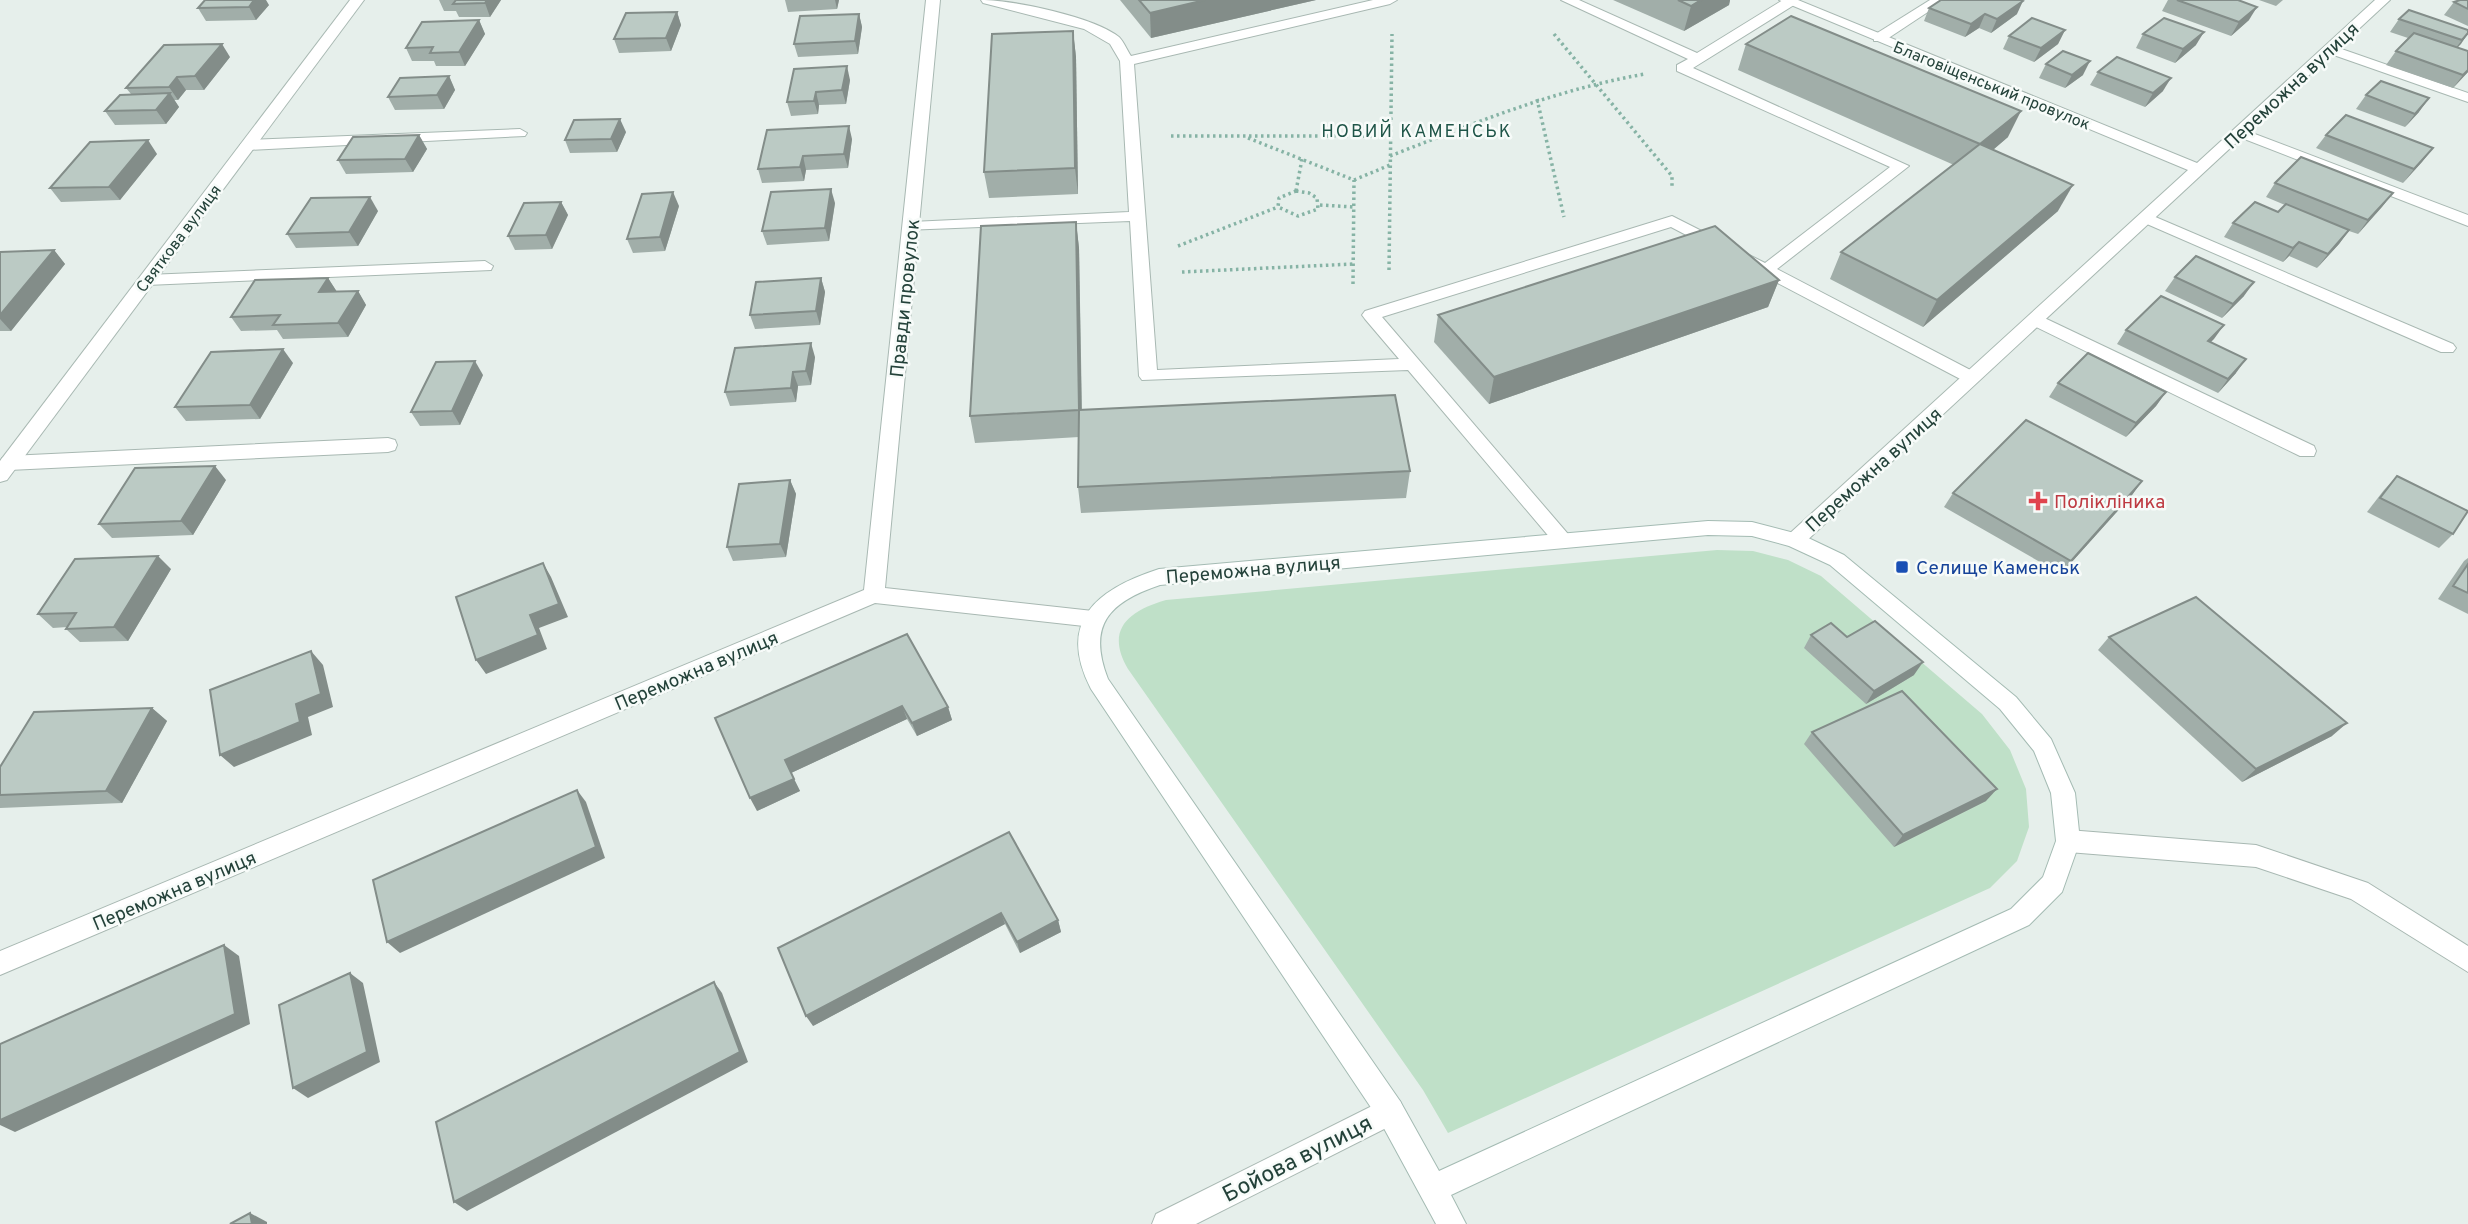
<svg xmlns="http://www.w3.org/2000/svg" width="2468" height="1224" font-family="Overpass,sans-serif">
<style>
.green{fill:#bfe0c8}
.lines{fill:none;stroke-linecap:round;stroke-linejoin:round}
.lane-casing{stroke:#a8b8b2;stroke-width:2}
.street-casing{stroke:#a8b8b2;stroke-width:2}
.secondary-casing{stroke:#a4bbb3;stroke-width:2}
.path{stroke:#86b3a5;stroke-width:3.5;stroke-dasharray:2.5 3.5;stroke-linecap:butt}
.lane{fill:#fff;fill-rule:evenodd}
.street{fill:#fff;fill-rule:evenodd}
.secondary{fill:#fff;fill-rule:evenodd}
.wall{fill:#a1aea9}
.shaded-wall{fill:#838d89}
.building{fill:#bbcac4;stroke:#838d89;stroke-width:2}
.health-dot{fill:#e0444e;stroke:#f7fbf9;stroke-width:2.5}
.transit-dot{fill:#1a4fb4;stroke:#f7fbf9;stroke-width:2.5}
.labels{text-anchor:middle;stroke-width:5;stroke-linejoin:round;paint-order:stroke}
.far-street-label{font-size:16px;fill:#24423a;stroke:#f7fbf9}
.far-neighbourhood-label{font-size:18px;letter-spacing:2px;fill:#1f5548;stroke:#f7fbf9}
.street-label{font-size:19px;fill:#24423a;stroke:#f7fbf9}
.health-label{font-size:19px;fill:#be3a42;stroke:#f7fbf9;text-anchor:start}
.transit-label{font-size:19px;fill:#164399;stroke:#f7fbf9;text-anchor:start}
.near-street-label{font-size:23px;fill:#24423a;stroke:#f7fbf9}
</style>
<rect width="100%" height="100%" fill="#e6efeb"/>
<path class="green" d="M1717,550L1753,551L1788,560L1821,576L1982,714L2010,750L2026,789L2029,827L2017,861L1990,888L1448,1133L1423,1090L1128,669C1105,630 1128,611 1166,600Z"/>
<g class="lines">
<defs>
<g id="lane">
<path d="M981,0C1014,0 1094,17 1119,37C1124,42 1127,50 1131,56L1373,0H1397L1390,4L1134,64L1157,370L1399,359L1365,319L1362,315L1365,311L1672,216L1765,263L1890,167L1677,71V65L1688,59L1561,0H1579L1697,53L1783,0H1794V5L1693,68L1909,166L1777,269L1978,374L1981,378L1972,384L1966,382L1671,227L1382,317L1574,541L1571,546L1564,548L1557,546L1408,370L1142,380L1139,376L1130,221L905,230L903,227L911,222L1129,212L1120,61L1110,44L1084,29L983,3Z"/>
<polygon points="1930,0 1946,0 1884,41 1874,41 1874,35"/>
<polygon points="2330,45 2468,93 2468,102 2325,52 2323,49"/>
<polygon points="2239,128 2468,215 2468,226 2234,135 2232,132"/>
<polygon points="520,129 527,133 525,136 248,150 240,145 248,140"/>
<polygon points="2146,213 2453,344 2456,348 2453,352 2441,352 2140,221 2138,218 2140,215"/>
<polygon points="485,261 493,266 491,270 147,285 139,280 147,275"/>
<polygon points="2036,314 2314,446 2316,451 2314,456 2300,456 2030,324 2027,320"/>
<polygon points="388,438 395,440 397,445 395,450 388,452 9,470 0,464 2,458 9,456"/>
</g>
<g id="street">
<polygon points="350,0 364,0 7,480 0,482 0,461"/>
<polygon points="926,0 940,0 885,588 1093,611 1100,613 1104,619 1100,625 1093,627 875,603 0,975 0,951 864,590"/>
<polygon points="1779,0 1798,0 2197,163 2375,0 2390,0 1802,545 1795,547 1788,545 1785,540 1788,535 2188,170"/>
<polygon points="2068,830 2256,845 2368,883 2468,946 2468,972 2351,899 2256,867 2068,852 2060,848 2056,841 2060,834"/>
<polygon points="1390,1097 1400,1101 1404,1111 1400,1121 1196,1224 1152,1224 1156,1214"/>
</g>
<path id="secondary" d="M1708,521L1752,522L1802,535L1844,555L2016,697L2051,739L2075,793L2080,841L2062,892L2029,925L1451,1195L1466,1224H1436L1380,1121L1091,689C1056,621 1097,589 1159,569ZM1708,535L1752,536L1789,546L1830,565L2000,709L2034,751L2051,793L2056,841L2043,877L2011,909L1439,1171L1400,1101L1108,679C1087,625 1109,602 1160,585Z"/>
</defs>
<use href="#lane" class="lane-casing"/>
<use href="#street" class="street-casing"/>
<use href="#secondary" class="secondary-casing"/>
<g class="path">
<polyline points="1554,34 1672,176 1672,186"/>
<polyline points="1537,99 1564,217"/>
<polyline points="1171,136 1391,136"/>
<polyline points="1248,138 1354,180 1390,165"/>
<path d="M1390,156C1475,123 1554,90 1645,74"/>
<polygon points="1296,191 1309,193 1317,198 1318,209 1298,216 1278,207 1279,198"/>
<polyline points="1296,191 1302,159"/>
<polyline points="1320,205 1354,207"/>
<polyline points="1178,246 1278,207"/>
<polyline points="1389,270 1392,34"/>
<polyline points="1182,272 1353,264"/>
<polyline points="1353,284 1354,180"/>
</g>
<use href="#lane" class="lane"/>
<use href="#street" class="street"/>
<use href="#secondary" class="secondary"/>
</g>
<g class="wall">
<polygon points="439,0 501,0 490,17 459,17 456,11 444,11"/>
<polygon points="785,0 839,0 837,9 788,12"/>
<polygon points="1120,0 1316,0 1151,38"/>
<polygon points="1613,0 1730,0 1729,5 1684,31"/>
<polygon points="2168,0 2238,0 2249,20 2231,36 2162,11"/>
<polygon points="2259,0 2283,0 2276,6"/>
<polygon points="2468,0 2468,26 2444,15 2454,2"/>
<polygon points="269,5 256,20 206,21 198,8"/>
<polygon points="1929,8 2017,14 1991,33 1979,28 1965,37 1924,21"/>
<polygon points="677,12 681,25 671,51 619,53 614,39"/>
<polygon points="859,14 862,27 858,54 798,57 794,44"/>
<polygon points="2399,19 2468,30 2468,34 2457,48 2468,51 2468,72 2453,88 2386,65 2396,51 2408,38 2390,32"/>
<polygon points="479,20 485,34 465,66 436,66 434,61 412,61 406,48"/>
<polygon points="2065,30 2058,44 2034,62 2003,49 2009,36"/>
<polygon points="1073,31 1076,57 1078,194 989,198 984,172"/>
<polygon points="2143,34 2196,45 2175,63 2136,48"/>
<polygon points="1746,44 2008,137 1993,150 2058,211 1923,327 1830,279 1841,252 1954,165 1738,70"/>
<polygon points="230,57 204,90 186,90 178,100 174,100 179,107 166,124 115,125 105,111 131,94 126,88"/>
<polygon points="2046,64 2083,75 2065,88 2039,78"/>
<polygon points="2098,72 2163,91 2145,107 2090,85"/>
<polygon points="449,76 455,90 444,109 395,110 388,97"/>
<polygon points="850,80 846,104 819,105 818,114 791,116 787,102"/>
<polygon points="2366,95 2419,112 2405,127 2356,109"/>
<polygon points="626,132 617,152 570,153 565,140"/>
<polygon points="419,135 427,149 413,172 346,174 338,160"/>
<polygon points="2326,135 2433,148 2403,183 2316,148"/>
<polygon points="852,139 848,168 806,170 804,181 762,183 758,169"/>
<polygon points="157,154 120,200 61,202 50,188"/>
<polygon points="2275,183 2393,193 2358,234 2349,231 2339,244 2317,268 2289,256 2283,262 2224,237 2233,223 2278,212 2285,205 2266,197"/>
<polygon points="561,202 568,215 552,249 515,250 508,236"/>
<polygon points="835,203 829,241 767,245 762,231"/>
<polygon points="679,206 665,251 633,253 627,239"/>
<polygon points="378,211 358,246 296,248 287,234"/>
<polygon points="1076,222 1079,248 1082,410 1410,471 1406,498 1081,513 1078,487 1079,437 975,443 970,416"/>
<polygon points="54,250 65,264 11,331 0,331 0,252"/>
<polygon points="2175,277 2244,296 2222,318 2165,291"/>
<polygon points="328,278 337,292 358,291 366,305 348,337 283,339 277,330 241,331 231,317"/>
<polygon points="821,278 825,292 820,325 755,329 750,315"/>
<polygon points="1779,280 1768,307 1489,404 1434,342 1438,315"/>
<polygon points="2224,325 2210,342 2236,373 2218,393 2117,344 2126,330"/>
<polygon points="815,357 811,385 798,386 796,402 730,406 725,392"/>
<polygon points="293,363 260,419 186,421 175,407"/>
<polygon points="483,375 460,425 420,426 411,412"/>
<polygon points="2058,383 2166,392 2156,406 2126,437 2049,397"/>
<polygon points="2397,476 2453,534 2439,548 2367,512 2384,490"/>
<polygon points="226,480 193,535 112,538 99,524"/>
<polygon points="790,480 796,494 786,557 733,561 727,547"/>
<polygon points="2142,481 2132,495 2061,574 1944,507 1953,493"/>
<polygon points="2468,558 2468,614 2438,599 2464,561"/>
<polygon points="171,569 128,641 80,642 66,629 67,627 53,628 38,614"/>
<polygon points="907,634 948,707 952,720 917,736 907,719 791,773 800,791 757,811"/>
<polygon points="1811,635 1847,637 1914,675 1866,704 1804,648"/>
<polygon points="2109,637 2332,736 2242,782 2098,650"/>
<polygon points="152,708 167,721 122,803 0,808 0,767"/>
<polygon points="1812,732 1986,801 1894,847 1804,744"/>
<polygon points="1009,832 1058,920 1061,932 1020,953 1005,924 813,1026"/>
</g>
<g class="shaded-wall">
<polygon points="254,0 266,0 269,5 256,20 249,7"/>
<polygon points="487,0 501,0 490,17 485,3"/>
<polygon points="835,0 839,0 837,9"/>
<polygon points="1205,0 1316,0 1151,38 1150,13"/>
<polygon points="1701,0 1730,0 1729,5 1684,31 1691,6"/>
<polygon points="2023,1 2017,14 1991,33 1997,19"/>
<polygon points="2257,7 2249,20 2231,36 2239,22"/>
<polygon points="677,12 681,25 671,51 666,38"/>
<polygon points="859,14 862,27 858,54 855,41"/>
<polygon points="1985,14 1979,28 1965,37 1971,24"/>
<polygon points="479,20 485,34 465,66 459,52"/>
<polygon points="2065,30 2058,44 2034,62 2041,48"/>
<polygon points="1073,31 1076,57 1078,194 1075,168"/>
<polygon points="2204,32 2196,45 2175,63 2183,49"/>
<polygon points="2468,33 2461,44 2452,53 2462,40"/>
<polygon points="222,44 230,57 204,90 195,76"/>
<polygon points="2090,61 2083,75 2065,88 2072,75"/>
<polygon points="847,66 850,80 846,104 842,90"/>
<polygon points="2468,70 2468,72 2453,88 2463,75"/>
<polygon points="449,76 455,90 444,109 437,95"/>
<polygon points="177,77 186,90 178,100 169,87"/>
<polygon points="2171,78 2163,91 2145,107 2153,93"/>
<polygon points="816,92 819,105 818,114 814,101"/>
<polygon points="170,93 179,107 166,124 156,110"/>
<polygon points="2429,98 2419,112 2405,127 2415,114"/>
<polygon points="2021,111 2008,137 1968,171 1980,144"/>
<polygon points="620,119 626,132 617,152 611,139"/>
<polygon points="849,126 852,139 848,168 844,154"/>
<polygon points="419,135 427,149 413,172 405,159"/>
<polygon points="148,140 157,154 120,200 109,187"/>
<polygon points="2433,148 2422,162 2403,183 2414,169"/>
<polygon points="803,156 806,170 804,181 800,167"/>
<polygon points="2073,185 2058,211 1923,327 1937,300"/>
<polygon points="831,189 835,203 829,241 825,228"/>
<polygon points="673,192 679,206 665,251 660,237"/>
<polygon points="2393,193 2382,207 2358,234 2368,220"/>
<polygon points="370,197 378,211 358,246 349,232"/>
<polygon points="561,202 568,215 552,249 546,235"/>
<polygon points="1076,222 1079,248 1082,437 1079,410"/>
<polygon points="2349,230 2339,244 2317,268 2328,254"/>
<polygon points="2299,242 2289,256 2283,262 2293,248"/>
<polygon points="54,250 65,264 11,331 0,319 0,315"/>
<polygon points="328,278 337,292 319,292"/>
<polygon points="821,278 825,292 820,325 816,311"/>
<polygon points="1779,280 1768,307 1489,404 1494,377"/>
<polygon points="2254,282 2244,296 2222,318 2233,304"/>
<polygon points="358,291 366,305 348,337 338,323"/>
<polygon points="2224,325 2214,339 2198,355 2208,341"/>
<polygon points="811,343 815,357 811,385 806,371"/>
<polygon points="283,349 293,363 260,419 250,405"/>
<polygon points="2246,359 2236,373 2218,393 2228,379"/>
<polygon points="475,361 483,375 460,425 452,411"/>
<polygon points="793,372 798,386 796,402 791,388"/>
<polygon points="2166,392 2156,406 2126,437 2136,423"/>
<polygon points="215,466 226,480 193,535 181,521"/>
<polygon points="790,480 796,494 786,557 780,544"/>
<polygon points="2142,481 2132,495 2061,574 2071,561"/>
<polygon points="158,556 171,569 128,641 114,627"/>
<polygon points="543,563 551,577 568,617 539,628 547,649 486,674 476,660 530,615"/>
<polygon points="311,651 323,665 333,707 308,717 312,735 234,767 220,755 296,704"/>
<polygon points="1923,662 1914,675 1866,704 1874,691"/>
<polygon points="902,706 907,719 791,773 785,760"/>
<polygon points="948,707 952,720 917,736 912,723"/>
<polygon points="152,708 167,721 122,803 106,791"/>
<polygon points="2347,723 2332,736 2242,782 2256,769"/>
<polygon points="794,779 800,791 757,811 750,798"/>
<polygon points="1997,789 1986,801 1894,847 1903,835"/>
<polygon points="577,790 586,802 605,858 400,953 387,942"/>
<polygon points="1001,913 1005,924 813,1026 806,1016"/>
<polygon points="1058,920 1061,932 1020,953 1017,942"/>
<polygon points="224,945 239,956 250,1024 15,1132 0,1125 0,1120"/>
<polygon points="350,973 363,983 380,1062 308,1098 293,1088"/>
<polygon points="714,982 722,993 748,1062 467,1211 454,1202"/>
<polygon points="250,1213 267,1222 267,1224 252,1224"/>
</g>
<g class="building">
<polygon points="205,0 254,0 249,7 198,8"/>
<polygon points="456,0 487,0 485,3 453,4"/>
<polygon points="1139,0 1205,0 1150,13"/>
<polygon points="1678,0 1701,0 1691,6"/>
<polygon points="1941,0 2021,0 2023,1 1997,19 1985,14 1971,24 1929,8"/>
<polygon points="2177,0 2238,0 2257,7 2239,22"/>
<polygon points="2460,0 2468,0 2468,9 2454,2"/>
<polygon points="2409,10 2468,30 2468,33 2462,40 2399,19"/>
<polygon points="677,12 666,38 614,39 626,13"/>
<polygon points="859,14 855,41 794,44 800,16"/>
<polygon points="1791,16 2021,111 1980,144 1746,44"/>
<polygon points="2032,18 2065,30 2041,48 2009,36"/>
<polygon points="2164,18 2204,32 2183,49 2143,34"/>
<polygon points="479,20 459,52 430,53 433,47 406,48 422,22"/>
<polygon points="1073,31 1075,168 984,172 992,34"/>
<polygon points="2414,33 2468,51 2468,70 2463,75 2396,51"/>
<polygon points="222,44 195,76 177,77 169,87 126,88 164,45"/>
<polygon points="2063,51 2090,61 2072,75 2046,64"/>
<polygon points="2117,57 2171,78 2153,93 2098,72"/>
<polygon points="847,66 842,90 816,92 814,101 787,102 794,69"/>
<polygon points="449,76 437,95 388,97 400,78"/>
<polygon points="2381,81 2429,98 2415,114 2366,95"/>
<polygon points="170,93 156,110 105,111 120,95"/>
<polygon points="2346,115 2433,148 2414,169 2326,135"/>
<polygon points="620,119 611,139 565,140 574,120"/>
<polygon points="849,126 844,154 803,156 800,167 758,169 767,130"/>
<polygon points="419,135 405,159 338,160 353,137"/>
<polygon points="148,140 109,187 50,188 90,142"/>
<polygon points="1980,144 2073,185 1937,300 1841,252"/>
<polygon points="2301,157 2393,193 2368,220 2275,183"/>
<polygon points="831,189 825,228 762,231 771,192"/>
<polygon points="673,192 660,237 627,239 642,194"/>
<polygon points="370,197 349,232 287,234 311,198"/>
<polygon points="561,202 546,235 508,236 524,203"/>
<polygon points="2255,202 2278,212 2286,204 2349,230 2328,254 2299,242 2293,248 2233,223"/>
<polygon points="1076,222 1079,410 970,416 981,226"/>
<polygon points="1715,226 1779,280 1494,377 1438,315"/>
<polygon points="54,250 0,315 0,252"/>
<polygon points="2196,256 2254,282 2233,304 2175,277"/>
<polygon points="328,278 319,292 358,291 338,323 273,325 280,315 231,317 255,280"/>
<polygon points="821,278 816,311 750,315 756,282"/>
<polygon points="2161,296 2224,325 2208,341 2246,359 2228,379 2126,330"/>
<polygon points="811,343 806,371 793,372 791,388 725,392 735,348"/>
<polygon points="283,349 250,405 175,407 211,352"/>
<polygon points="2088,353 2166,392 2136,423 2058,383"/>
<polygon points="475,361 452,411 411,412 436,362"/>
<polygon points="1395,395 1410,471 1078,487 1079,410"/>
<polygon points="2026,420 2142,481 2071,561 1953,493"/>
<polygon points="215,466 181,521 99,524 135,468"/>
<polygon points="2397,476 2468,511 2453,534 2380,498"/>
<polygon points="790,480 780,544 727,547 739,484"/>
<polygon points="158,556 114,627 66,629 76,613 38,614 75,559"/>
<polygon points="543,563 559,604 530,615 538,635 476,660 456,597"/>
<polygon points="2468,564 2468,593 2453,586"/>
<polygon points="2196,597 2347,723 2256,769 2109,637"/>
<polygon points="1875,621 1923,662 1874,691 1811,635 1831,623 1847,637"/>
<polygon points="907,634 948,707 912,723 902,706 785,760 794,779 750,798 715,718"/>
<polygon points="311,651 321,694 296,704 300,722 220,755 210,690"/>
<polygon points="1902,691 1997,789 1903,835 1812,732"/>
<polygon points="152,708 106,791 0,795 0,767 34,712"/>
<polygon points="577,790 596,847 387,942 373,880"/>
<polygon points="1009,832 1058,920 1017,942 1001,913 806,1016 778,948"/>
<polygon points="224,945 235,1014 0,1120 0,1044"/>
<polygon points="350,973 367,1052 293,1088 279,1005"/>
<polygon points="714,982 740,1052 454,1202 436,1122"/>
<polygon points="250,1213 252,1224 230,1224"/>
</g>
<path class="health-dot" d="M2034.5 490.5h7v7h7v7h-7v7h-7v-7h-7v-7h7z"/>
<rect class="transit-dot" x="1895" y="560" width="14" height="14" rx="3.5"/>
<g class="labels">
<g class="far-street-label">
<text transform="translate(1992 85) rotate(22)" y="6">Благовіщенський провулок</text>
<text transform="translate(178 238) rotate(-53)" y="6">Святкова вулиця</text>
</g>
<g class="far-neighbourhood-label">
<text x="1417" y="137">НОВИЙ КАМЕНСЬК</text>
</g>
<g class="street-label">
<text transform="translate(2291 85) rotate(-43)" y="7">Переможна вулиця</text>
<text transform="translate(904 298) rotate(-84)" y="7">Правди провулок</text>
<text transform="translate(1873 469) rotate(-42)" y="7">Переможна вулиця</text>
<text transform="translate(1253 569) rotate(-5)" y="7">Переможна вулиця</text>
<text transform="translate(696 670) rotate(-23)" y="7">Переможна вулиця</text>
<text transform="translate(174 890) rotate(-23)" y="7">Переможна вулиця</text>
</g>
<g class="health-label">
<text x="2054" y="508">Полікліника</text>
</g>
<g class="transit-label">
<text x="1916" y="574">Селище Каменськ</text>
</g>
<g class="near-street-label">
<text transform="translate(1297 1158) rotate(-27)" y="8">Бойова вулиця</text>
</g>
</g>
</svg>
